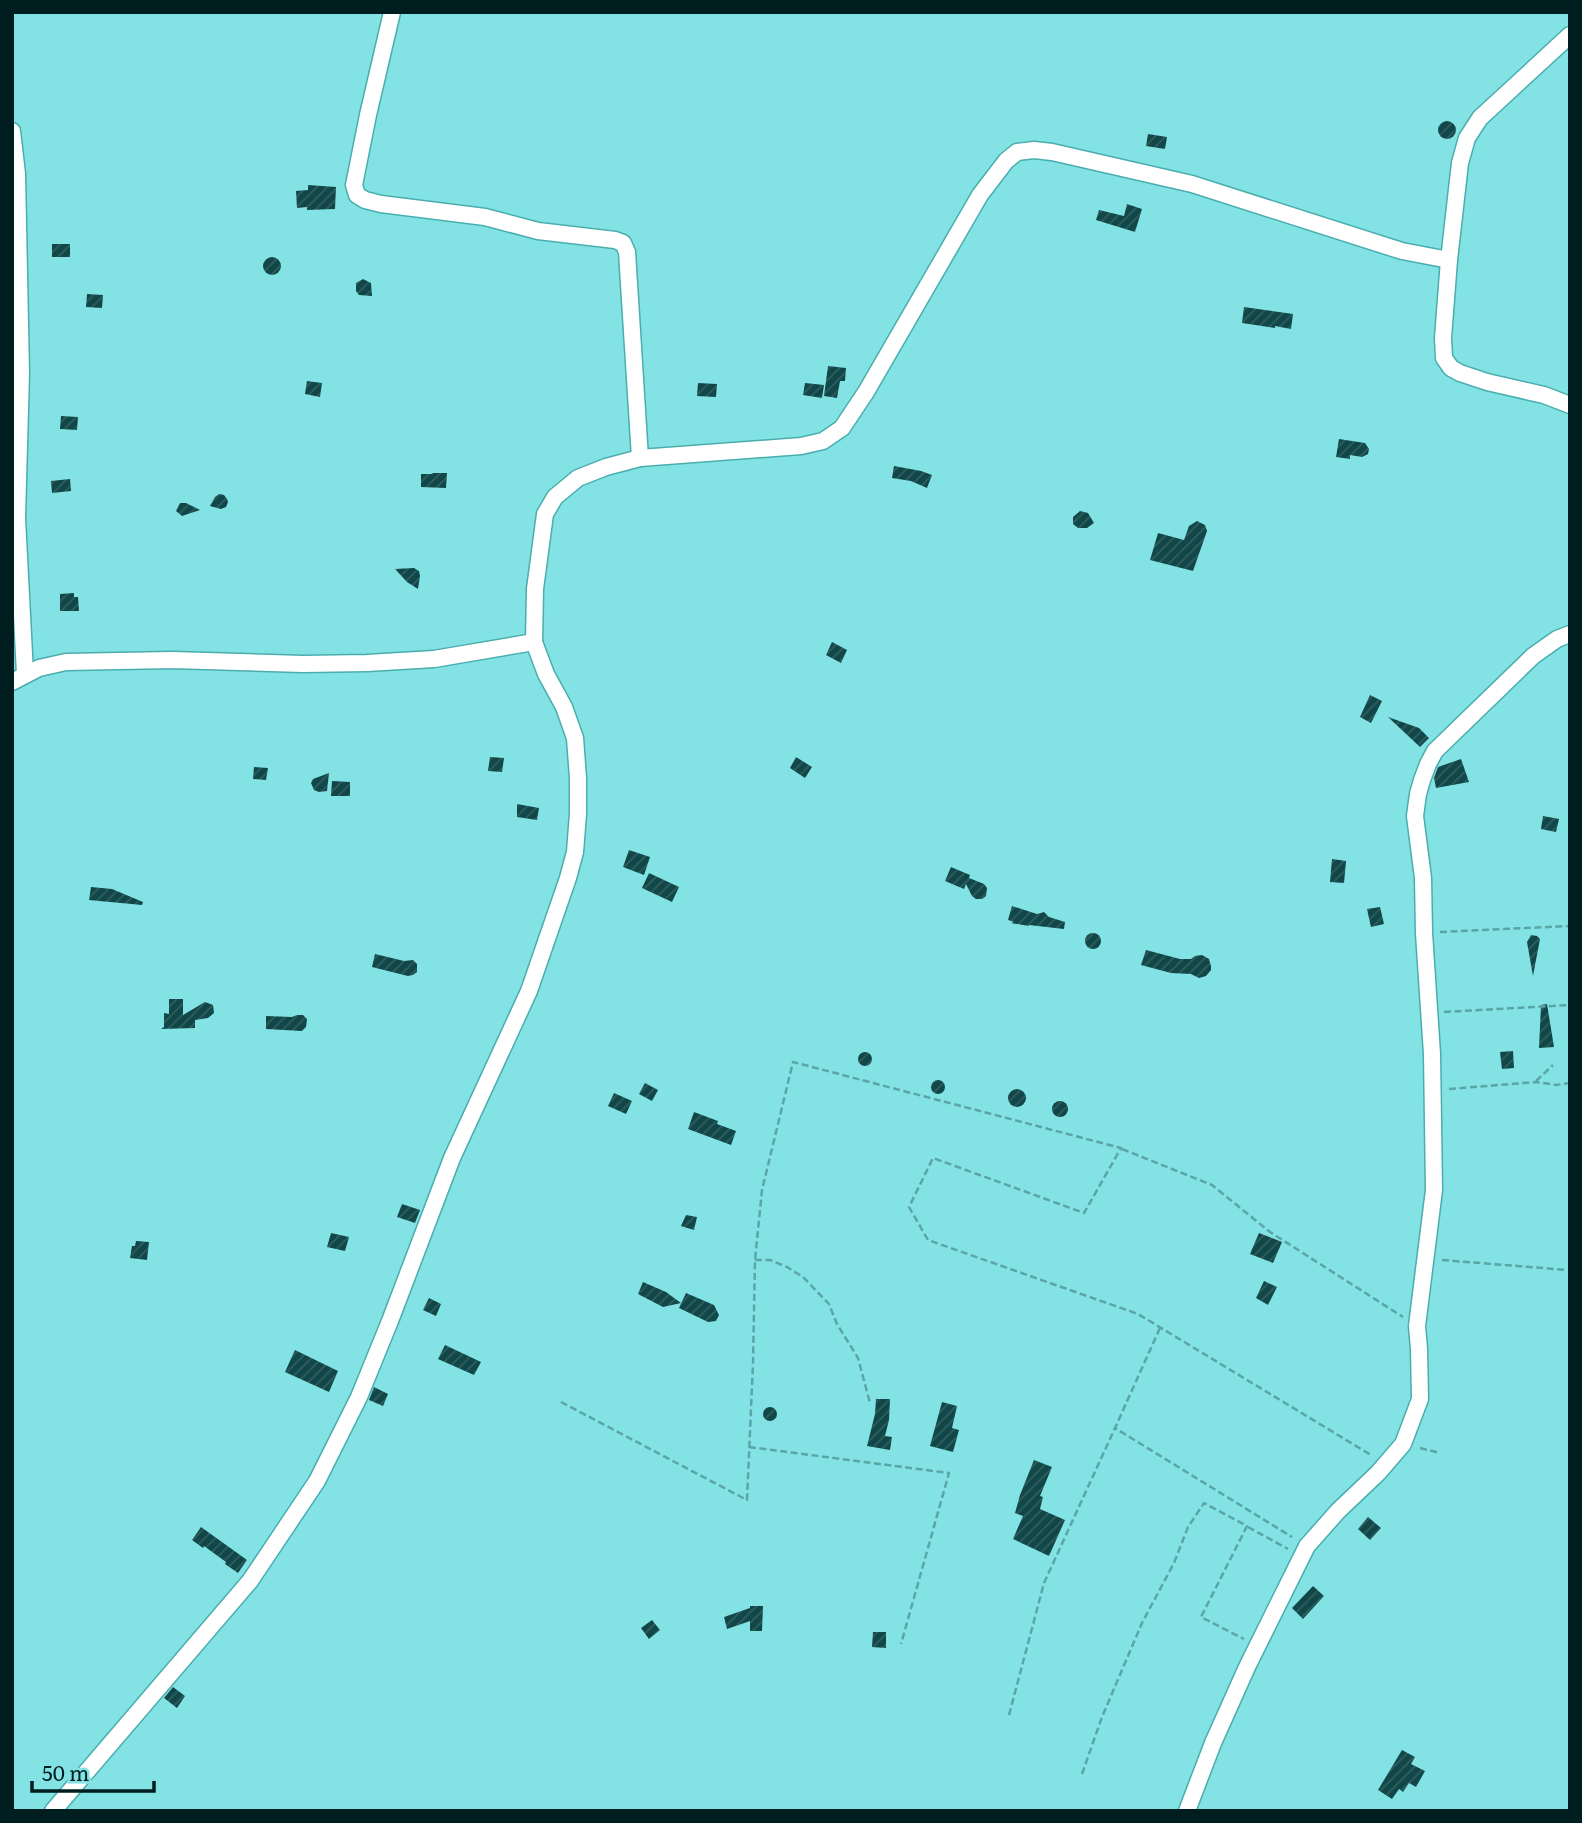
<svg xmlns="http://www.w3.org/2000/svg" width="1582" height="1823" font-family="Literata,serif">
<style>
.building{fill:url(#building-hatch)}
.lines{fill:none;stroke-linecap:round;stroke-linejoin:round}
.street-casing{stroke:#4aadae;stroke-width:19}
.path{stroke:#5aa5a6;stroke-width:2.5;stroke-dasharray:7 3.5;stroke-linecap:butt}
.street{stroke:#fff;stroke-width:16}
</style>
<defs>
<pattern id="building-hatch" width="6" height="6" patternUnits="userSpaceOnUse" patternTransform="scale(1.75)"><rect width="6" height="6" fill="#114748"/><path d="M-1 1l2-2M0 6l6-6M5 7l2-2" fill="none" stroke="#315e5f"/></pattern>
</defs>
<rect width="100%" height="100%" fill="#83e3e4"/>
<g class="building">
<circle cx="1447" cy="130" r="9"/>
<polygon points="1148,134 1167,137 1165,149 1146,146"/>
<polygon points="308,185 336,187 335,209 307,210 307,207 297,208 296,191 308,190"/>
<polygon points="1127,204 1142,209 1135,232 1096,220 1099,210 1124,216"/>
<rect x="52" y="244" width="18" height="13"/>
<circle cx="272" cy="266" r="9"/>
<polygon points="363,279 371,283 372,296 359,295 356,291 356,283"/>
<polygon points="87,294 103,295 102,308 86,307"/>
<polygon points="1244,307 1293,314 1291,329 1275,326 1275,328 1242,323"/>
<polygon points="828,366 846,368 845,381 840,381 837,398 824,396"/>
<polygon points="307,381 322,383 320,397 305,394"/>
<polygon points="698,383 717,384 716,397 697,396"/>
<polygon points="805,383 824,385 822,398 803,395"/>
<polygon points="61,416 78,417 77,430 60,429"/>
<polygon points="1339,439 1365,443 1369,449 1368,454 1362,457 1350,455 1350,459 1336,457"/>
<polygon points="894,466 921,471 932,475 927,488 911,481 892,478"/>
<polygon points="433,473 447,473 446,488 421,487 421,474 432,474"/>
<polygon points="70,479 71,491 52,493 51,481"/>
<polygon points="219,494 224,495 227,499 228,502 226,507 221,509 210,506 215,497"/>
<polygon points="180,503 186,503 200,510 182,516 176,511"/>
<polygon points="1080,511 1088,513 1094,523 1087,528 1078,528 1073,524 1073,517"/>
<polygon points="1197,521 1205,525 1207,531 1193,571 1150,560 1158,533 1184,540 1189,526"/>
<polygon points="414,568 419,571 420,576 418,589 407,582 395,569"/>
<polygon points="74,593 74,597 78,597 79,611 60,611 60,594"/>
<polygon points="832,642 847,650 841,663 826,655"/>
<polygon points="1370,695 1382,701 1371,723 1360,717"/>
<polygon points="1388,717 1419,728 1429,738 1420,747"/>
<polygon points="490,757 504,758 502,772 488,771"/>
<polygon points="796,757 812,767 805,778 790,768"/>
<polygon points="1461,759 1469,782 1436,788 1434,778 1438,767"/>
<polygon points="254,767 268,768 266,780 253,779"/>
<polygon points="329,773 327,791 319,792 314,790 311,783 313,779"/>
<polygon points="332,781 350,782 350,796 331,796"/>
<polygon points="517,804 539,808 537,820 517,817"/>
<polygon points="1543,816 1559,819 1556,832 1541,829"/>
<polygon points="629,850 650,857 644,875 623,867"/>
<polygon points="1332,859 1346,861 1344,883 1330,882"/>
<polygon points="951,867 970,875 969,878 984,884 987,888 986,896 982,899 976,899 972,896 966,884 964,889 945,881"/>
<polygon points="649,873 679,887 672,902 642,888"/>
<polygon points="91,887 112,889 143,902 142,905 89,900"/>
<polygon points="1012,906 1037,914 1044,912 1049,917 1065,922 1064,929 1029,925 1029,926 1011,923 1014,922 1008,920"/>
<polygon points="1380,907 1384,924 1371,927 1367,909"/>
<circle cx="1093" cy="941" r="8"/>
<polygon points="1531,935 1537,936 1540,939 1533,976 1527,942"/>
<polygon points="1146,950 1180,959 1191,959 1195,956 1202,955 1209,959 1211,966 1211,970 1206,976 1199,978 1191,974 1171,973 1141,965"/>
<polygon points="375,954 404,961 413,960 417,964 417,972 413,975 408,976 372,967"/>
<polygon points="169,999 183,999 183,1015 205,1002 213,1005 214,1013 208,1018 195,1020 195,1028 161,1029 164,1027 164,1013 169,1014"/>
<polygon points="1547,1004 1554,1047 1539,1048 1541,1005"/>
<polygon points="297,1015 303,1015 307,1019 306,1027 302,1031 266,1029 266,1016 292,1017"/>
<polygon points="1513,1051 1514,1068 1502,1069 1500,1052"/>
<circle cx="865" cy="1059" r="7"/>
<circle cx="938" cy="1087" r="7"/>
<polygon points="645,1083 658,1090 652,1101 639,1094"/>
<circle cx="1017" cy="1098" r="9"/>
<polygon points="614,1093 632,1101 626,1114 608,1106"/>
<circle cx="1060" cy="1109" r="8"/>
<polygon points="694,1112 718,1121 717,1124 736,1131 731,1145 688,1129"/>
<polygon points="402,1204 420,1210 415,1223 397,1217"/>
<polygon points="686,1215 697,1217 694,1230 681,1226"/>
<polygon points="331,1233 349,1237 345,1251 327,1247"/>
<polygon points="1259,1233 1282,1242 1273,1263 1250,1254"/>
<polygon points="136,1241 149,1242 147,1260 130,1258 132,1246 135,1246"/>
<polygon points="1264,1281 1277,1287 1268,1305 1256,1298"/>
<polygon points="643,1282 666,1292 681,1303 663,1307 638,1294"/>
<polygon points="686,1293 714,1305 719,1315 716,1321 708,1322 679,1308"/>
<polygon points="429,1298 441,1304 436,1316 423,1310"/>
<polygon points="445,1345 481,1362 474,1375 438,1359"/>
<polygon points="295,1350 338,1371 329,1392 285,1372"/>
<polygon points="374,1387 388,1394 383,1406 369,1400"/>
<polygon points="876,1399 890,1399 889,1420 885,1436 892,1437 890,1450 867,1446 875,1414"/>
<polygon points="942,1402 957,1406 952,1428 959,1430 953,1452 930,1446"/>
<circle cx="770" cy="1414" r="7"/>
<polygon points="1034,1460 1052,1467 1040,1496 1043,1497 1040,1509 1065,1520 1049,1556 1013,1539 1023,1516 1015,1513 1020,1495"/>
<polygon points="1368,1517 1381,1528 1370,1540 1358,1529"/>
<polygon points="201,1527 247,1560 238,1573 225,1564 226,1562 204,1546 203,1548 192,1540"/>
<polygon points="1313,1586 1324,1596 1303,1619 1292,1608"/>
<polygon points="750,1606 763,1606 762,1631 750,1631 750,1621 727,1629 724,1617 750,1608"/>
<polygon points="652,1620 660,1630 649,1639 641,1628"/>
<polygon points="873,1632 886,1632 886,1648 872,1647"/>
<polygon points="173,1687 185,1696 177,1708 164,1698"/>
<polygon points="1402,1750 1415,1757 1411,1764 1425,1771 1416,1787 1409,1783 1403,1792 1399,1789 1392,1799 1378,1790"/>
</g>
<g class="lines">
<defs>
<g id="street">
<polyline points="392,12 368,115 354,185 357,195 365,200 381,204 485,217 538,231 615,240 623,243 627,252 640,458"/>
<polyline points="1570,35 1480,118 1467,138 1460,163 1449,260 1443,338 1444,358 1451,368 1460,373 1487,382 1544,395 1570,405"/>
<polyline points="12,131 17,174 21,373 17,518 25,674"/>
<polyline points="12,682 39,668 66,662 172,660 303,664 367,663 434,659 534,642 535,589 545,514 555,497 578,478 606,467 640,458 801,446 823,441 842,428 866,392 980,195 1006,161 1017,152 1034,150 1052,152 1192,184 1402,251 1449,260"/>
<polyline points="53,1811 250,1581 317,1481 359,1397 390,1321 452,1158 529,991 568,878 575,852 578,814 578,778 575,738 564,707 546,674 534,642"/>
<polyline points="1187,1811 1213,1743 1247,1667 1307,1546 1338,1511 1378,1473 1403,1444 1420,1399 1419,1349 1417,1326 1434,1190 1432,1054 1424,933 1423,878 1415,816 1418,794 1422,780 1428,764 1435,751 1533,656 1557,639 1570,634"/>
</g>
</defs>
<use href="#street" class="street-casing"/>
<g class="path">
<polyline points="1440,932 1570,926"/>
<polyline points="1444,1012 1570,1005"/>
<polyline points="1536,1081 1553,1065"/>
<polyline points="1449,1089 1536,1082 1556,1085 1570,1083"/>
<polyline points="1122,1149 1212,1185 1270,1232 1403,1317"/>
<polyline points="755,1260 770,1260 787,1267 803,1277 829,1304 837,1324 858,1358 870,1403"/>
<polyline points="1442,1260 1567,1270"/>
<polyline points="1160,1328 1115,1428 1292,1537"/>
<polyline points="561,1402 747,1500 753,1363 755,1260 762,1190 793,1062 1121,1148 1084,1213 933,1158 909,1207 928,1240 1138,1314 1371,1455"/>
<polyline points="749,1447 949,1473 901,1644"/>
<polyline points="1420,1448 1440,1453"/>
<polyline points="1248,1527 1288,1549"/>
<polyline points="1009,1715 1044,1583 1115,1428"/>
<polyline points="1082,1774 1102,1717 1142,1623 1174,1563 1188,1527 1204,1503 1247,1526 1201,1617 1244,1639"/>
</g>
<use href="#street" class="street"/>
</g>
<rect width="1582" height="1823" fill="none" stroke="#001e1f" stroke-width="28"/>
<path d="M32 1781v10h122v-10" fill="none" stroke="#001e1f" stroke-width="3.5"/>
<text x="42" y="1781" font-size="21" fill="#001e1f" stroke="#83e3e4" stroke-width="5" paint-order="stroke">50 m</text>
</svg>
